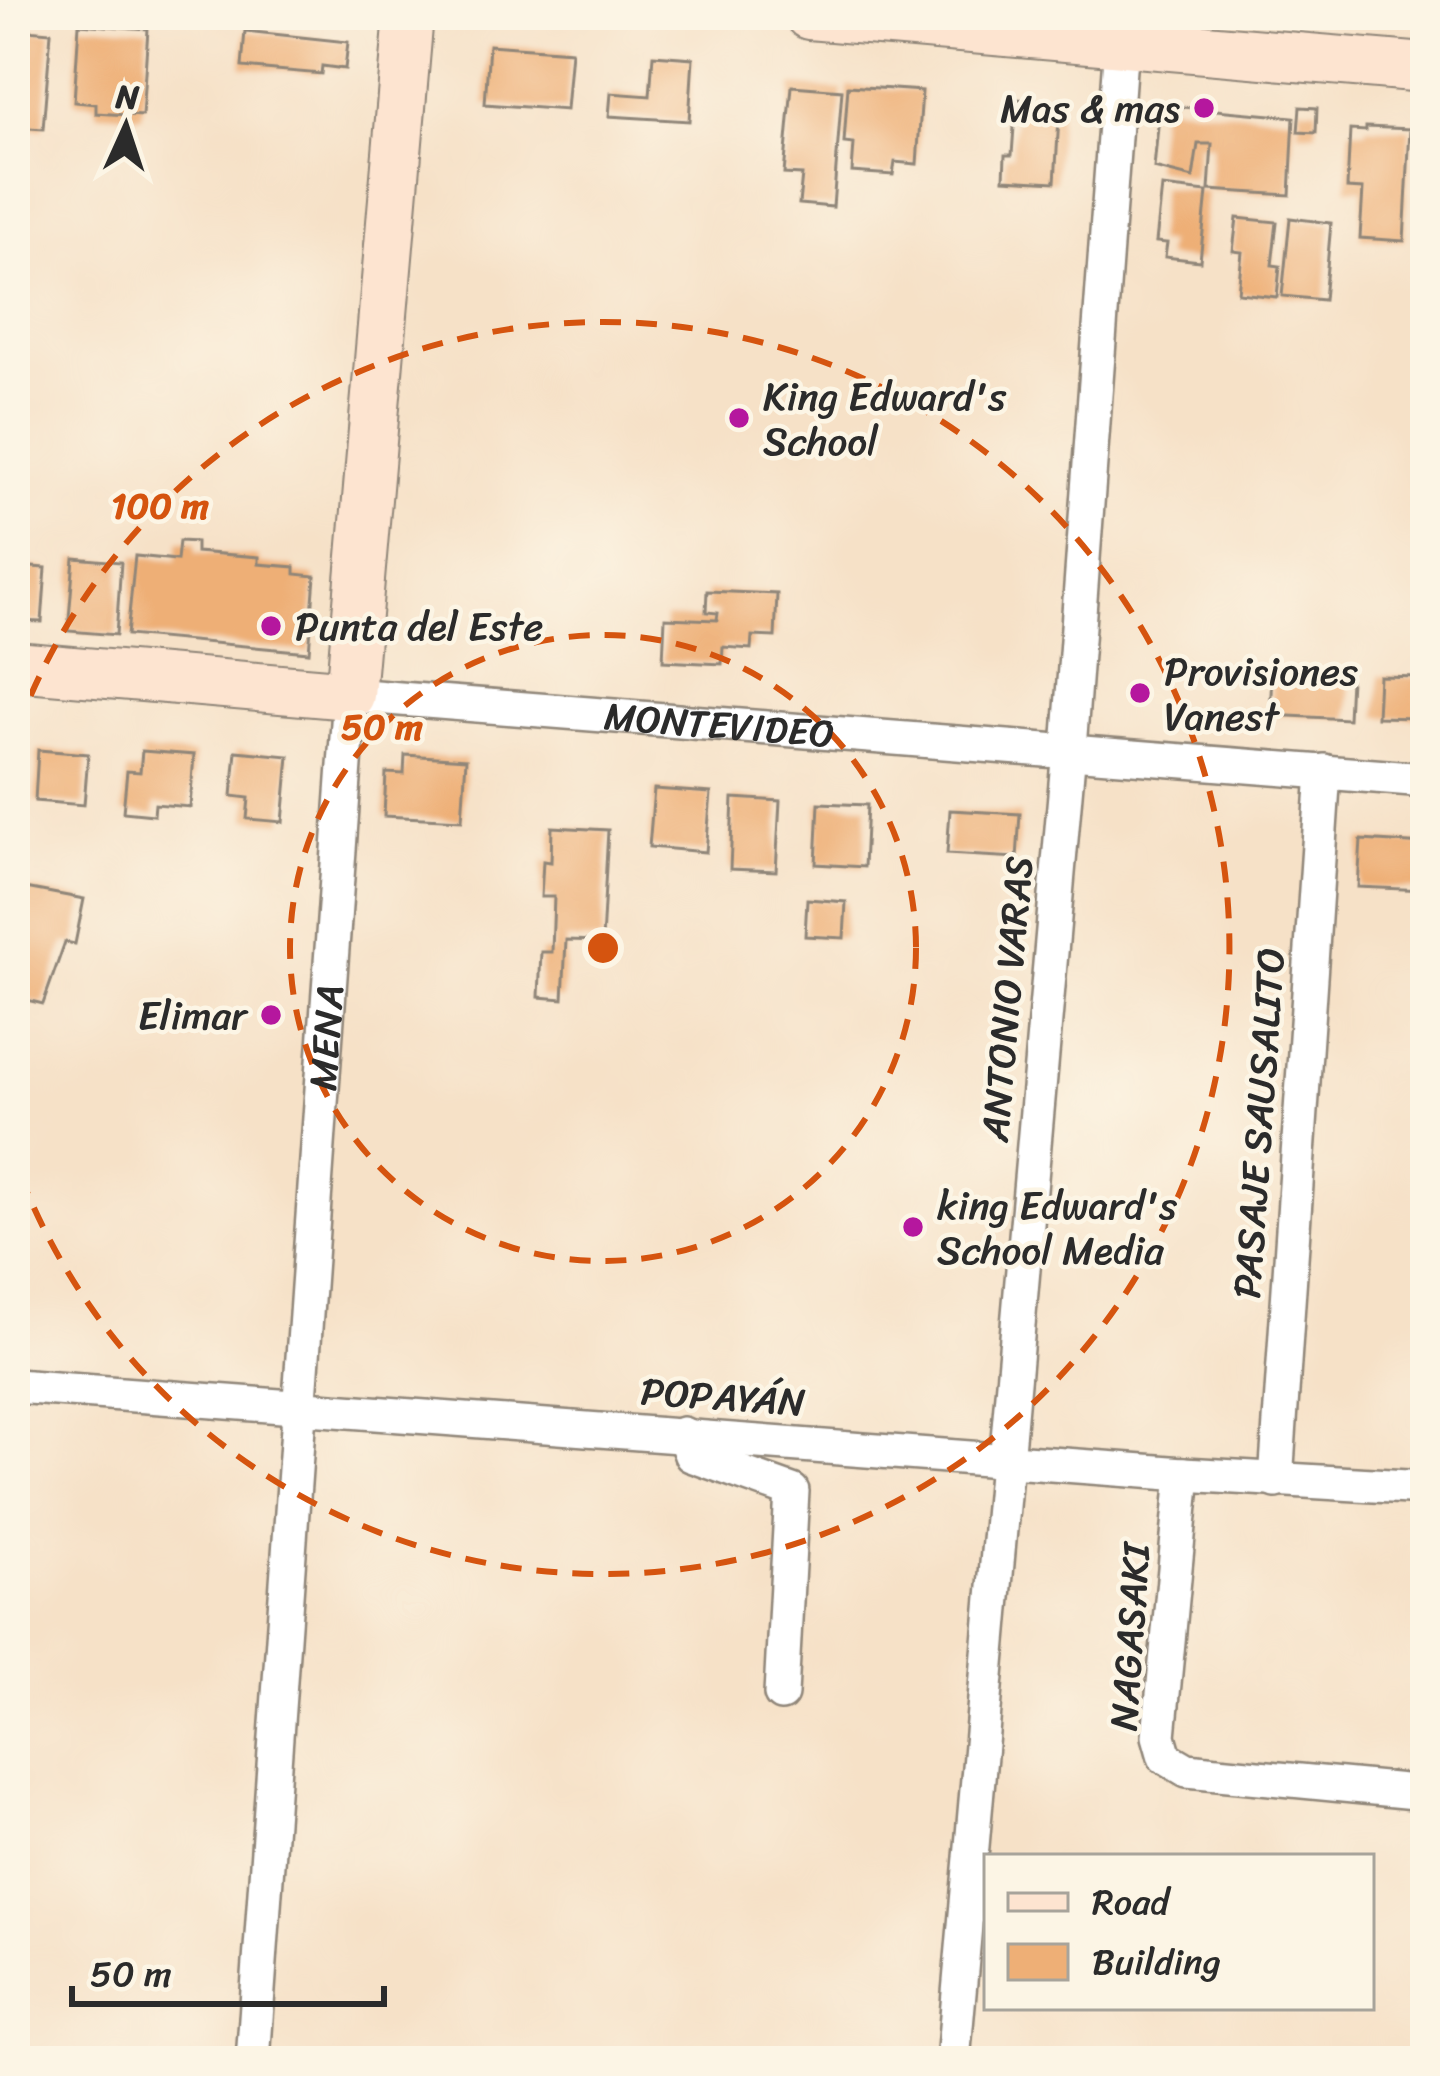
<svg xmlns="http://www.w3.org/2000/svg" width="1440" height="2076" font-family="Sriracha,sans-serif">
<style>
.building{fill:#eeaf76}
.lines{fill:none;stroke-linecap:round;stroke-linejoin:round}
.street-casing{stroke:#908679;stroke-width:38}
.secondary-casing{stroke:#908679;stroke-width:52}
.street{stroke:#fff;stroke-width:33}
.secondary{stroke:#fde4d0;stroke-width:48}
.ring{fill:none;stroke:#d5540f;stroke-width:6;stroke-dasharray:21 15}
.poi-dot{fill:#b5179e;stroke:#fcf5e5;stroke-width:4.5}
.labels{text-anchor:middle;stroke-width:9;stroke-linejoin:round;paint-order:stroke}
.poi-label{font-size:39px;fill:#2b2b2b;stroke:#fcf5e5;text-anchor:start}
.street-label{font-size:39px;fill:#2b2b2b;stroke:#fcf5e5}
.centre{fill:#d5540f;stroke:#fcf5e5;stroke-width:6}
.ring-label{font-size:36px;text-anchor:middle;font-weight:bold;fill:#d5540f;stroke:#fcf5e5;stroke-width:9;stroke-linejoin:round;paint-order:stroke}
</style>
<rect width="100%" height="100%" fill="#fcf5e5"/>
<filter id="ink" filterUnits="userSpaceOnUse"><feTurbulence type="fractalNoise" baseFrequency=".00833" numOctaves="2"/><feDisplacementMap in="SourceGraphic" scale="24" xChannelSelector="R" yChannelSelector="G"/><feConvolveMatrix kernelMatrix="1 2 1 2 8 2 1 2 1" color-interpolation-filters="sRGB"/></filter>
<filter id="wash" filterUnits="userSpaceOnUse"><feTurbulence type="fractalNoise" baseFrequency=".004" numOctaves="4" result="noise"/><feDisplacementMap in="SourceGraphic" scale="48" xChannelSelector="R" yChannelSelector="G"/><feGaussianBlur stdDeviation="2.7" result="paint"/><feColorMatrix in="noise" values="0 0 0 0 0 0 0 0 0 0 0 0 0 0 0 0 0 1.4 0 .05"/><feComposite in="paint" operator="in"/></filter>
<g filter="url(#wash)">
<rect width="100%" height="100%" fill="#f6e1c7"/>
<g id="blocks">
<g class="building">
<polygon points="79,24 148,29 142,116 96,113 96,104 74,102"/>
<polygon points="15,29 51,32 43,129 15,127"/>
<polygon points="245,31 348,42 345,69 322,66 321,74 242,67"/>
<polygon points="489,45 571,51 566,110 485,104"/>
<polygon points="653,55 693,58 689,121 609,116 611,93 650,96"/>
<polygon points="792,86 842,90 833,207 799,204 802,175 784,174"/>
<polygon points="848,86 922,91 917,164 895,162 893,175 852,172 854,144 844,143"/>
<polygon points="1016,99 1060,102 1055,182 1004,179 1005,155 1012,155"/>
<polygon points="1160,105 1294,117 1290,195 1209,190 1212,144 1198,144 1193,178 1154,168"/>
<polygon points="1300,107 1317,108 1316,133 1298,132"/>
<polygon points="1366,127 1410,129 1404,241 1360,238 1363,189 1347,188 1350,130 1366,131"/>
<polygon points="1162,187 1207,192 1200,261 1165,257 1167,243 1156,242"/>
<polygon points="1237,218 1277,222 1272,265 1280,266 1277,297 1238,293 1242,252 1233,251"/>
<polygon points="1290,218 1331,223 1324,300 1282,296"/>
<polygon points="179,541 196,542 196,552 259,557 259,564 295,567 295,574 315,576 309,652 127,635 135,556 177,560"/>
<polygon points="74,558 121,562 116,635 68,631"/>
<polygon points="15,566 46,568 42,622 15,621"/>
<polygon points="707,591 777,594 775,637 752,636 751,649 723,647 722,664 663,661 665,618 717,620 718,613 706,612"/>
<polygon points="1272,674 1350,679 1348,719 1270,715"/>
<polygon points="1379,676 1419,677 1417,718 1377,717"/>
<polygon points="38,750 88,754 84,805 35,801"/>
<polygon points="142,751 194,755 190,807 155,804 154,815 123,812 127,771 140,772"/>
<polygon points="236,751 289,756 283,822 247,819 249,798 232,796"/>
<polygon points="405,755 466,759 462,820 384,816 386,773 404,774"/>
<polygon points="654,789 711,793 706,852 649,847"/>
<polygon points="733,798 780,801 776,871 730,869"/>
<polygon points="819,803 867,805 864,867 816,864"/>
<polygon points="950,810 1020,814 1017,858 947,854"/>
<polygon points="552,827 608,830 602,941 566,940 563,999 539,997 541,952 552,952 554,897 541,897 543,861 551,862"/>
<polygon points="1361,840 1425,844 1425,890 1358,887"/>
<polygon points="15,886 84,899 75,944 65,942 43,1004 15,997"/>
<polygon points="807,899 846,902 844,938 805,936"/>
</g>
</g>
</g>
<g filter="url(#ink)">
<use href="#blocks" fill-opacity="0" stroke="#908679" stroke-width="3"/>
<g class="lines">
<defs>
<g id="street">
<polyline points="15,1386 1184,1474 1425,1488"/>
<polyline points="683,1434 691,1455 792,1491 781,1694"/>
<polyline points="1184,1474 1159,1736 1165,1757 1187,1770 1425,1793"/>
<polyline points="1276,1481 1324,771"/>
<path id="s1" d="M253,2061L350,695L1425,780"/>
<polyline points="953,2061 1069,749 1123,15"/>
</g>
<g id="secondary">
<polyline points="809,15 1425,68"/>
<polyline points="15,666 350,695 409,15"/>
</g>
</defs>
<use href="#street" class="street-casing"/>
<use href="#secondary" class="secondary-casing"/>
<use href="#street" class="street"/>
<use href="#secondary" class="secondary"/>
</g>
</g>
<g class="ring">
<circle cx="603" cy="948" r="313"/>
<path d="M17 729A626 626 0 1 1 17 1167"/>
</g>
<g class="poi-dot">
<circle cx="1204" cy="108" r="12"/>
<circle cx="739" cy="418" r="12"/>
<circle cx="271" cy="626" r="12"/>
<circle cx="1140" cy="693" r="12"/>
<circle cx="271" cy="1015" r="12"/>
<circle cx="913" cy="1227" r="12"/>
</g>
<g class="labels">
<g class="poi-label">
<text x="1180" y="122" text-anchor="end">Mas &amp; mas</text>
<text x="763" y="410">King Edward's<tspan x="763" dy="45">School</tspan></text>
<text x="295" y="640">Punta del Este</text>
<text x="1164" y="685">Provisiones<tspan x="1164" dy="45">Vanest</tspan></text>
<text x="247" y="1029" text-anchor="end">Elimar</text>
<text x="937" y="1219">king Edward's<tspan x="937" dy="45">School Media</tspan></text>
</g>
<g class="street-label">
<text dy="14" stroke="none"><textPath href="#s1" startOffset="1740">MONTEVIDEO</textPath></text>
<text transform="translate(1006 999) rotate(-85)" y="14">ANTONIO VARAS</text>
<text dy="14" stroke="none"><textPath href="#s1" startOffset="1026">MENA</textPath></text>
<text transform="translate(1258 1123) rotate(-86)" y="14">PASAJE SAUSALITO</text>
<text transform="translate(723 1396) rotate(4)" y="14">POPAYÁN</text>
<text transform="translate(1129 1637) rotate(-86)" y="14">NAGASAKI</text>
</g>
</g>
<circle cx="603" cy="948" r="18" class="centre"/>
<g class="ring-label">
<text x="160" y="518">100 m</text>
<text x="382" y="739">50 m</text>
</g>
<rect width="1440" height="2076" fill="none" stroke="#fcf5e5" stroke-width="60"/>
<rect x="984" y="1854" width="390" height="156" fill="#fcf5e5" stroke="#a8a49b" stroke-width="3"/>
<rect x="1008" y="1893" width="60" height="18" fill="#fde4d0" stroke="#a8a49b" stroke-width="3"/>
<text x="1092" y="1914" font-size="36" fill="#2b2b2b">Road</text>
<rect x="1008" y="1944" width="60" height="36" fill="#eeaf76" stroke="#a8a49b" stroke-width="3"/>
<text x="1092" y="1974" font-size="36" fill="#2b2b2b">Building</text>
<g transform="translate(126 126) rotate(3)" stroke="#fcf5e5" stroke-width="9" paint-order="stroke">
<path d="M0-9L21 45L0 30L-21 45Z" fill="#2b2b2b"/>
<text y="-18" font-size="33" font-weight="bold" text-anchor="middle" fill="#2b2b2b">N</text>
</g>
<path d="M72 1986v18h312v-18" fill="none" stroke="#2b2b2b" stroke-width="6"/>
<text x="90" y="1986" font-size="36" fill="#2b2b2b" stroke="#fcf5e5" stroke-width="9" paint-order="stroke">50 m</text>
</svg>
